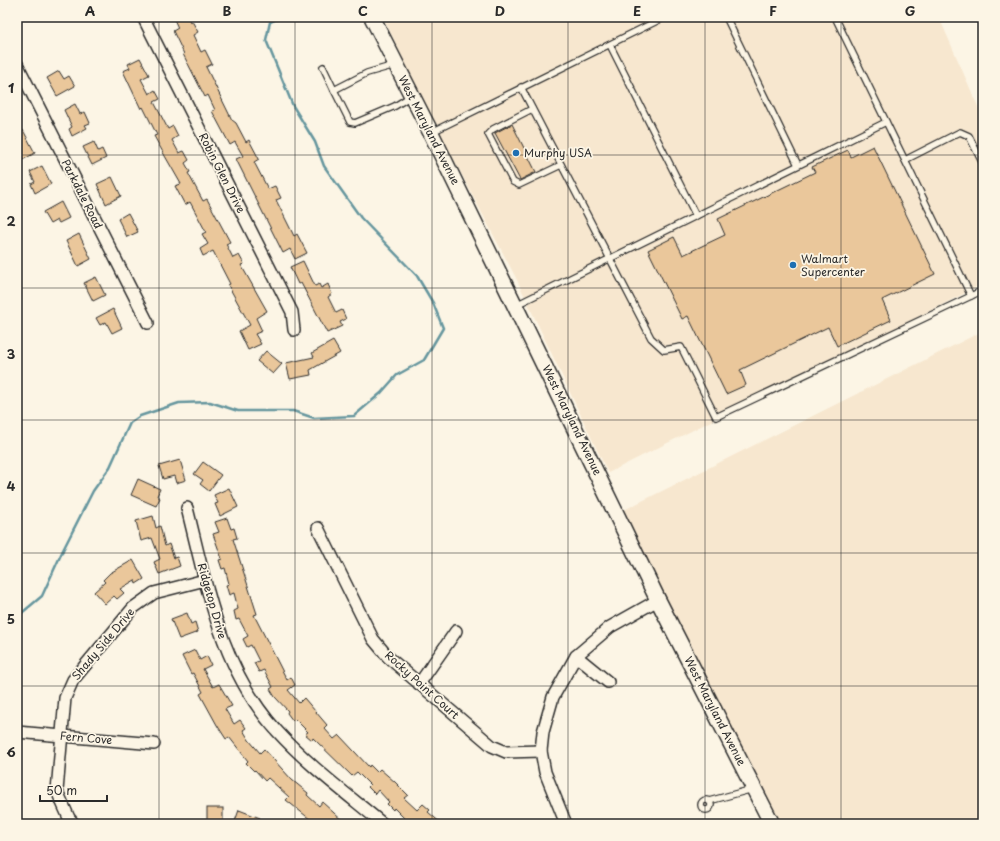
<svg xmlns="http://www.w3.org/2000/svg" width="1000" height="841" font-family="'Playpen Sans',sans-serif">
<style>
.built{fill:#f7e7cf}
.lines{fill:none;stroke-linecap:round;stroke-linejoin:round}
.stream{stroke:#66969e;stroke-width:2.5}
.building{fill:#eac79b;stroke:#2b2b2b}
.lane-casing{stroke:#2b2b2b;stroke-width:8}
.street-casing{stroke:#2b2b2b;stroke-width:14}
.secondary-casing{stroke:#2b2b2b;stroke-width:18}
.lane{stroke:#fcf5e5;stroke-width:5.5}
.street{stroke:#fcf5e5;stroke-width:11}
.secondary{stroke:#fcf5e5;stroke-width:15}
.grid{fill:none;stroke:#2b2b2b;stroke-width:1;stroke-opacity:0.55}
.poi-dot{fill:#1f6fb2;stroke:#fcf5e5;stroke-width:1.5}
.labels{text-anchor:middle;stroke-width:3.5;stroke-linejoin:round;paint-order:stroke}
.street-label{font-size:11px;fill:#2b2b2b;stroke:#fcf5e5}
.poi-label{font-size:11px;fill:#2b2b2b;stroke:#fcf5e5;text-anchor:start}
.neatline{fill:none;stroke:#2b2b2b;stroke-width:1.5}
.grid-label{font-size:13px;text-anchor:middle;font-weight:bold;fill:#2b2b2b}
</style>
<rect width="100%" height="100%" fill="#fcf5e5"/>
<filter id="ink" filterUnits="userSpaceOnUse"><feTurbulence type="fractalNoise" baseFrequency=".025" numOctaves="2"/><feDisplacementMap in="SourceGraphic" scale="8" xChannelSelector="R" yChannelSelector="G"/><feConvolveMatrix kernelMatrix="1 2 1 2 8 2 1 2 1" color-interpolation-filters="sRGB"/></filter>
<g filter="url(#ink)">
<g class="built">
<polygon points="383,17 939,17 983,118 983,284 608,473 515,276 420,95"/>
<polygon points="983,331 983,824 777,824 620,512"/>
</g>
<g class="lines">
<polyline class="stream" points="17,617 42,596 63,550 93,491 110,467 130,423 140,416 179,403 210,402 238,411 293,411 314,418 354,416 381,393 397,375 424,360 443,328 433,303 417,276 361,218 324,166 315,142 293,106 266,40 270,22 281,17"/>
</g>
<g class="building">
<polygon points="173,17 188,17 190,22 192,21 198,32 193,35 201,52 205,50 212,64 206,67 232,120 236,123 246,142 249,140 259,159 254,162 268,189 275,186 281,198 276,200 294,236 297,234 307,253 295,259 290,249 283,253 236,159 243,156 235,142 230,145 212,111 215,110 208,95 205,97 183,54 184,54 173,31 178,28"/>
<polygon points="140,58 149,75 141,79 149,94 155,90 160,99 154,102 168,129 173,126 178,136 172,140 179,153 184,151 189,160 185,163 190,172 188,173 203,201 207,199 230,242 226,244 233,258 239,255 244,264 241,265 267,311 256,318 262,331 255,334 261,344 248,350 239,331 250,325 228,285 230,284 213,251 203,256 200,249 208,244 202,234 206,232 190,202 185,205 175,186 181,184 165,156 154,136 157,135 143,107 141,109 123,71 130,68 128,64"/>
<polygon points="59,71 64,79 69,76 75,86 57,96 47,78"/>
<polygon points="75,104 80,114 85,112 90,123 85,125 87,128 72,136 69,129 72,127 64,110"/>
<polygon points="512,124 536,172 520,180 495,133"/>
<polygon points="23,130 35,153 17,163 17,134"/>
<polygon points="94,142 98,151 102,149 106,158 92,165 83,147"/>
<polygon points="873,146 935,274 882,300 891,320 837,346 828,327 740,370 746,385 726,394 688,316 682,319 648,250 674,237 683,255 725,235 718,219 815,172 812,167 848,150 851,157"/>
<polygon points="42,166 51,184 35,193 31,184 35,182 30,172"/>
<polygon points="112,177 121,196 106,204 97,184"/>
<polygon points="61,202 69,218 59,223 57,220 50,224 43,212"/>
<polygon points="128,213 138,232 127,237 118,219"/>
<polygon points="79,234 91,259 78,266 66,241"/>
<polygon points="303,261 315,286 319,284 321,288 328,284 332,294 328,297 336,313 342,310 346,319 340,322 342,326 327,333 301,283 298,284 290,267"/>
<polygon points="96,277 105,295 93,301 84,283"/>
<polygon points="113,309 122,328 112,333 106,322 100,325 96,318"/>
<polygon points="333,341 340,353 310,370 311,375 290,379 286,363 314,357 312,353"/>
<polygon points="266,351 282,364 273,374 257,361"/>
<polygon points="180,460 186,480 176,483 174,476 163,479 159,466"/>
<polygon points="203,462 221,475 209,491 200,484 203,480 194,474"/>
<polygon points="138,479 160,489 157,496 160,498 156,506 131,495"/>
<polygon points="229,488 238,507 220,516 215,504 218,503 214,495"/>
<polygon points="153,516 156,528 160,526 165,546 169,544 174,558 177,557 180,566 159,574 154,562 160,559 152,538 141,541 136,521"/>
<polygon points="227,518 231,529 234,528 237,538 233,539 257,614 254,615 287,680 291,677 295,685 288,690 299,703 304,698 327,725 324,728 334,739 339,735 369,767 370,765 377,772 380,769 395,782 408,795 404,798 417,810 423,804 430,810 428,812 442,824 410,824 394,808 393,810 387,804 389,802 378,790 375,794 368,787 370,785 357,772 352,776 313,738 312,740 305,734 308,732 295,719 293,721 287,713 288,711 275,697 270,689 273,687 264,670 259,672 254,663 259,661 251,645 247,647 243,639 248,636 239,619 236,620 234,611 238,609 234,593 229,595 226,585 229,584 225,568 222,569 219,560 222,559 213,534 219,532 215,522"/>
<polygon points="133,560 144,579 136,584 135,580 120,589 124,593 117,599 114,596 105,604 94,592 105,582 103,580 110,573"/>
<polygon points="187,613 191,624 195,622 198,632 179,639 171,619"/>
<polygon points="195,650 200,660 207,656 211,665 203,669 213,687 219,684 232,706 225,709 234,724 240,720 246,728 243,730 249,740 260,753 264,749 292,780 308,793 307,795 319,806 322,802 346,824 307,824 311,820 286,800 289,797 268,778 265,781 255,770 254,771 246,763 248,761 229,737 226,739 217,725 200,694 203,692 193,673 191,674 182,656"/>
<rect x="207" y="808" width="16" height="16"/>
<polygon points="239,810 260,818 258,824 234,824"/>
</g>
<g class="lines">
<defs>
<g id="lane">
<polyline points="726,17 798,165"/>
<polyline points="610,45 696,216"/>
<polyline points="323,67 334,90 367,73 395,65"/>
<polyline points="521,87 651,338 664,350 681,347 716,417 971,296 835,17"/>
<polyline points="334,90 350,122 355,123 395,106 411,96"/>
<polyline points="532,109 493,129 488,134 513,182 519,185 561,165"/>
<polyline points="432,132 665,17"/>
<polyline points="905,160 960,132 969,136 983,164"/>
<polyline points="971,296 983,290"/>
<polyline points="516,305 886,122"/>
<circle cx="706" cy="805" r="5"/>
<polyline points="709,801 753,789"/>
</g>
<g id="street">
<polyline points="143,17 292,312 294,330"/>
<polyline points="17,64 148,323"/>
<path d="M187,508C207,587 221,670 277,731C309,766 347,794 383,824"/>
<polyline points="318,528 373,639 388,657 492,746 506,752 541,751"/>
<polyline points="576,656 608,682"/>
<polyline points="419,684 456,631"/>
<polyline points="17,732 154,744"/>
<polyline points="74,824 69,818 57,791 65,698 73,680 133,608 154,593 205,580"/>
<polyline points="566,824 545,772 541,751 543,732 553,697 576,656 610,627 658,600"/>
</g>
<polyline id="secondary" points="372,17 431,133 658,600 772,824"/>
</defs>
<use href="#lane" class="lane-casing"/>
<use href="#street" class="street-casing"/>
<use href="#secondary" class="secondary-casing"/>
<use href="#lane" class="lane"/>
<use href="#street" class="street"/>
<use href="#secondary" class="secondary"/>
</g>
</g>
<path class="grid" d="M159,17V824M295,17V824M432,17V824M568,17V824M705,17V824M841,17V824M17,155H983M17,288H983M17,420H983M17,553H983M17,686H983"/>
<g class="poi-dot">
<circle cx="516" cy="153" r="4"/>
<circle cx="793" cy="265" r="4"/>
</g>
<g class="labels">
<g class="street-label">
<text transform="translate(429 130) rotate(63)" y="4">West Maryland Avenue</text>
<text transform="translate(222 173) rotate(63)" y="4">Robin Glen Drive</text>
<text transform="translate(82 194) rotate(63)" y="4">Parkdale Road</text>
<text transform="translate(572 420) rotate(64)" y="4">West Maryland Avenue</text>
<text transform="translate(212 601) rotate(74)" y="4">Ridgetop Drive</text>
<text transform="translate(103 644) rotate(-50)" y="4">Shady Side Drive</text>
<text transform="translate(422 685) rotate(42)" y="4">Rocky Point Court</text>
<text transform="translate(715 711) rotate(63)" y="4">West Maryland Avenue</text>
<text transform="translate(86 738) rotate(5)" y="4">Fern Cove</text>
</g>
<g class="poi-label">
<text x="524" y="157">Murphy USA</text>
<text x="801" y="263">Walmart<tspan x="801" dy="13">Supercenter</tspan></text>
</g>
</g>
<rect width="1000" height="841" fill="none" stroke="#fcf5e5" stroke-width="44"/>
<path d="M40 795v6h67v-6" fill="none" stroke="#2b2b2b" stroke-width="2"/>
<text x="46" y="795" font-size="12" fill="#2b2b2b" stroke="#fcf5e5" stroke-width="3" paint-order="stroke">50 m</text>
<rect x="22" y="22" width="956" height="797" class="neatline"/>
<g class="grid-label">
<text x="90" y="16">A</text>
<text x="227" y="16">B</text>
<text x="363" y="16">C</text>
<text x="500" y="16">D</text>
<text x="637" y="16">E</text>
<text x="773" y="16">F</text>
<text x="910" y="16">G</text>
<text x="11" y="93">1</text>
<text x="11" y="226">2</text>
<text x="11" y="359">3</text>
<text x="11" y="491">4</text>
<text x="11" y="624">5</text>
<text x="11" y="757">6</text>
</g>
</svg>
